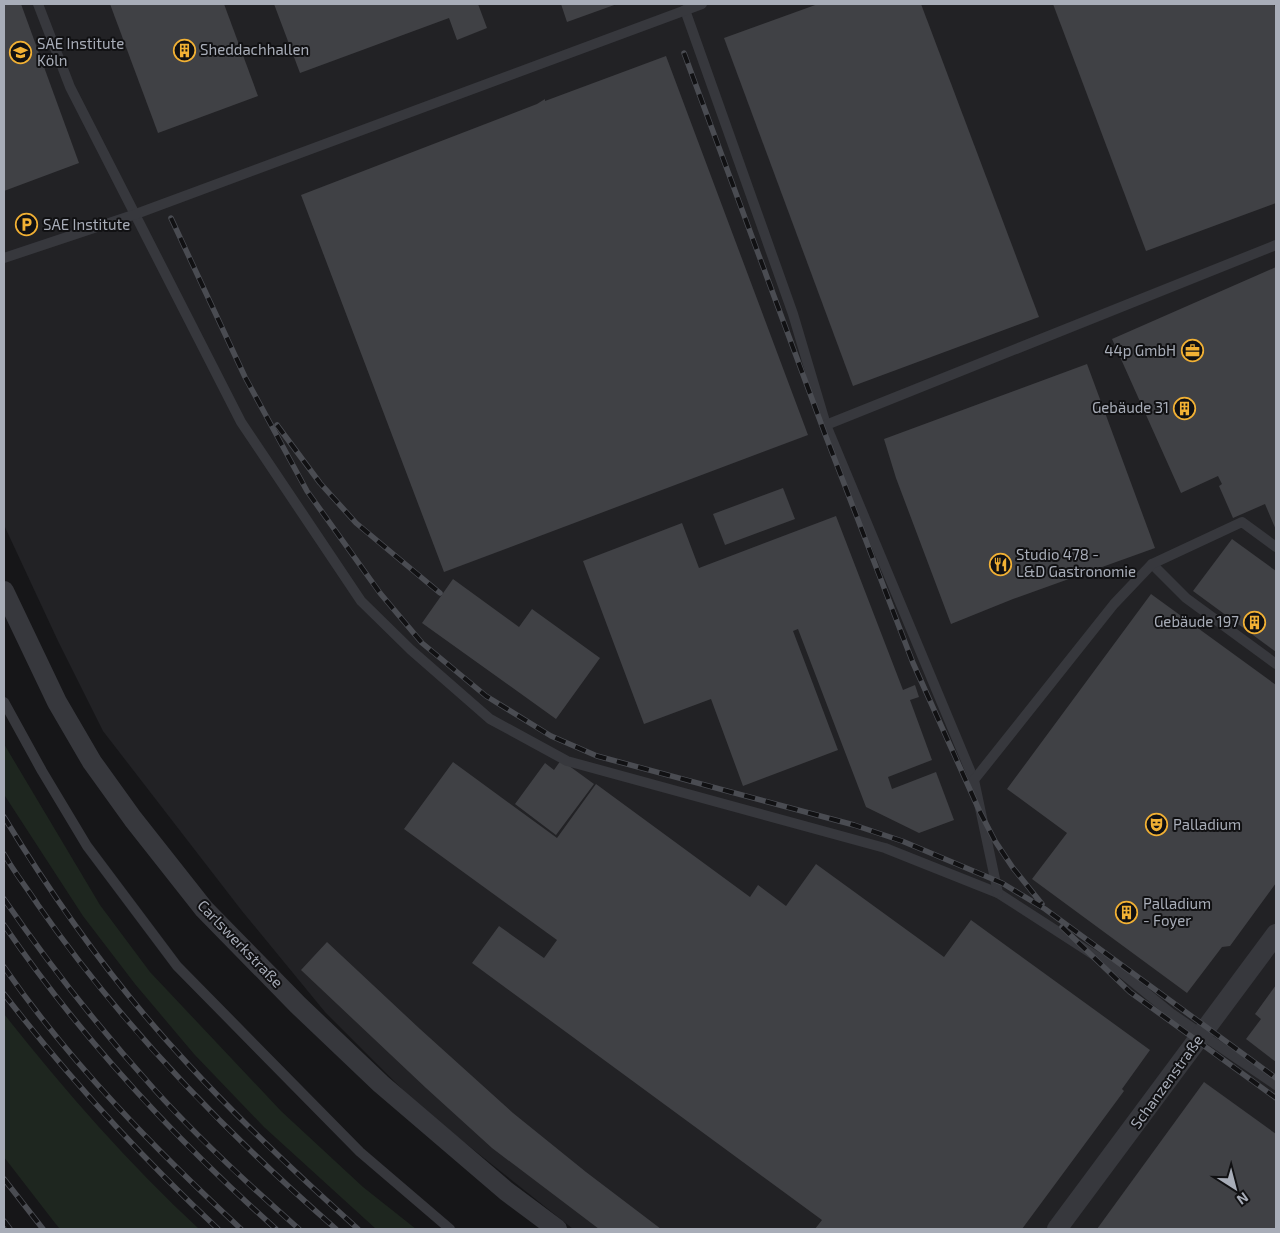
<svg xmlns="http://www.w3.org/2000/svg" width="1280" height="1233" font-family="'Exo 2',sans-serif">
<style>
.built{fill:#222225}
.green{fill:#1e261f}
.building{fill:#404145}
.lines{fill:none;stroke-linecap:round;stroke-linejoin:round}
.service{stroke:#37383d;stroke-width:10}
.minor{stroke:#37383d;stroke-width:20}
.rail-casing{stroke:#4a4c52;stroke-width:5.5}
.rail{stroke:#111113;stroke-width:4;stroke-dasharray:11;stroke-linecap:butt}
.labels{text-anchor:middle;stroke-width:4;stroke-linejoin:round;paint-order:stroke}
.poi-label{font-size:15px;fill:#a8adb8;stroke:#111113;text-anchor:start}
.street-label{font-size:15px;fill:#a8adb8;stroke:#111113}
</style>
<rect width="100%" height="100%" fill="#161618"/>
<polygon class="built" points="4,4 1276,4 1276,1229 573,1229 421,1108 325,1012 242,911 103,731 58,641 4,525"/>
<g class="green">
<polygon points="4,744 100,905 150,972 281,1111 363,1187 416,1229 376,1229 264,1127 194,1054 135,984 83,916 5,796"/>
<path d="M4,1014C64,1090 128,1163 199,1229H60L55,1223L4,1157Z"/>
</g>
<g class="building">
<polygon points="4,4 21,4 79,163 4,191"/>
<polygon points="110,4 224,4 258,96 158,133"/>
<polygon points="274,4 478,4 487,28 457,40 449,18 300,73"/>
<polygon points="561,4 617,4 567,22"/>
<polygon points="818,4 921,4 1039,317 853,386 724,38"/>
<polygon points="1053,4 1274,4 1276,10 1276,203 1146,251"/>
<polygon points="666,56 808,435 444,572 301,195 537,104 545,99 545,101"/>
<polygon points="1276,267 1276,530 1265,504 1233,518 1219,486 1222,484 1218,476 1181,493 1112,339"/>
<polygon points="1087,364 1155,548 1013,599 951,624 896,478 884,439"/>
<polygon points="783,488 795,519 725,545 713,514"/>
<polygon points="836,516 903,690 915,685 919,697 910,700 932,760 888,777 892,789 936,772 954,820 919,833 866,807 798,629 793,631 838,750 743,786 711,699 644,724 583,561 682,523 699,568"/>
<polygon points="1232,539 1276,571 1276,652 1193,591"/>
<polygon points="453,579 519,627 532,609 600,658 556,719 422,623"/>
<polygon points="1151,594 1276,685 1276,883 1230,946 1222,947 1187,993 1032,879 1067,833 1007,789"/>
<polygon points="561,760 594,784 556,835 515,804 545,763 554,770"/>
<polygon points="453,762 557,838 596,784 750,897 758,885 786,906 816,864 944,957 971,920 1150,1050 1122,1089 1124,1091 1022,1229 815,1229 822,1220 472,963 499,926 544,958 557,940 404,829"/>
<polygon points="327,942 420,1029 513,1113 586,1172 661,1229 599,1229 492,1148 426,1088 301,970"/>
<polygon points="1276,985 1276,1062 1246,1039 1261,1019 1255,1014"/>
<polygon points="1204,1082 1276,1134 1276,1229 1097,1229"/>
</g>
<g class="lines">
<g class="service">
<polyline points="38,4 70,87 241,422 361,601 411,650 490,719 567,761 885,848 998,893 1122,973 1172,1014 1276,1085"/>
<polyline points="685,10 793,314 826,425"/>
<polyline points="4,258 136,214 702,4"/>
<polyline points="1152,564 1186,598 1276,664"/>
<polyline points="4,702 42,771 87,846 177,966 360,1152 450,1229"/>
<polyline points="974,780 826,425 1276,245"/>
<polyline points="998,893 974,780 1114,604 1152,564 1242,522 1276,547"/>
</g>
<g class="minor">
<polyline points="4,591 57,702 92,762 133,819 204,909 298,1005 381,1084 506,1191 557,1229"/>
<polyline points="1057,1229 1276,934"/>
</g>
<defs>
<g id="rail">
<polyline points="684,53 825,434 913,663 980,812 995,841 1013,868 1042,904"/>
<polyline points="171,218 245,377 307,491 380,593 422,643 486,696 551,736 597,756 854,825 902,841 1002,883 1045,909 1276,1078"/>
<polyline points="277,425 320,483 356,523 440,593"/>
<path d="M4,817C57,904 117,988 187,1063C241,1122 299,1176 358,1229"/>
<path d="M4,854C14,872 27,888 38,905C122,1026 225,1132 336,1229"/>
<path d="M4,899C50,966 100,1029 154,1089C199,1139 249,1185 299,1229"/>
<path d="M4,925C81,1038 174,1138 276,1229"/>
<polyline points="1062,927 1130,992 1276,1098"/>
<path d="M4,967C70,1063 156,1150 241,1229"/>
<path d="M4,994C69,1078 140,1156 218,1229"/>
<polyline points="4,1179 43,1229"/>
<polyline points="4,1221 10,1229"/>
</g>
</defs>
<use href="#rail" class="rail-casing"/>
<use href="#rail" class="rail"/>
</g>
<defs>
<symbol id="building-ring" viewBox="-11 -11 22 22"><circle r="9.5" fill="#111113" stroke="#f2b134" stroke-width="1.5"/><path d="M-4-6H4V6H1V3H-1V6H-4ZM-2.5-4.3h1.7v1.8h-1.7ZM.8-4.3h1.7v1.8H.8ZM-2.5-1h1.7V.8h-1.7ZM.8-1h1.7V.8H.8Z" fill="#f2b134"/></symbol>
<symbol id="university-ring" viewBox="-11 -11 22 22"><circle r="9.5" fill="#111113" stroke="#f2b134" stroke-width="1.5"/><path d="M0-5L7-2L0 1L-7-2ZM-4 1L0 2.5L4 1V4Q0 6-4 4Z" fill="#f2b134"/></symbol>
<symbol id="parking-ring" viewBox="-11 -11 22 22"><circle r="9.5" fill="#111113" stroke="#f2b134" stroke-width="1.5"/><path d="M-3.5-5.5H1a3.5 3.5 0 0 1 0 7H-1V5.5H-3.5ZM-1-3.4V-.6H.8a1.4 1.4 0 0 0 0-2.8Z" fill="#f2b134"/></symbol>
<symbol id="office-ring" viewBox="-11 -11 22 22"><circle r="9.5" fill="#111113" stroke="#f2b134" stroke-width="1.5"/><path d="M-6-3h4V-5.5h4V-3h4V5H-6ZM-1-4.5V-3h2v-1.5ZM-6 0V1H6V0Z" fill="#f2b134"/></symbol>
<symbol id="restaurant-ring" viewBox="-11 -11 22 22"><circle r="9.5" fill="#111113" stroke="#f2b134" stroke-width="1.5"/><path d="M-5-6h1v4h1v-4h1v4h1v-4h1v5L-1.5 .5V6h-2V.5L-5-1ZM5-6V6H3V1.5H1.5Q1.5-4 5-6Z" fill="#f2b134"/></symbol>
<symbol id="theatre-ring" viewBox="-11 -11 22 22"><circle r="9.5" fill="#111113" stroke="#f2b134" stroke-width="1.5"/><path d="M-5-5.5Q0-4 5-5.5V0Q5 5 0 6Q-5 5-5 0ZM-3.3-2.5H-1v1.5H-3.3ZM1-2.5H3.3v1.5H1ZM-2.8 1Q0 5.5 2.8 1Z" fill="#f2b134"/></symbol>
</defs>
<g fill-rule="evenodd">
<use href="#building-ring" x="172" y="38" width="25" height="25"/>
<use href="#university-ring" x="8" y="40" width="25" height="25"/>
<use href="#parking-ring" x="14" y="212" width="25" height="25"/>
<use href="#office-ring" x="1180" y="338" width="25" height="25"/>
<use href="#building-ring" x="1172" y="396" width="25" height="25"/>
<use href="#restaurant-ring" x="988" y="552" width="25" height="25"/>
<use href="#building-ring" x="1242" y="610" width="25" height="25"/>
<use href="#theatre-ring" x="1144" y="812" width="25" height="25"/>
<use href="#building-ring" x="1114" y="900" width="25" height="25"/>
</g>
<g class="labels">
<g class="poi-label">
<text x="37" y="49">SAE Institute<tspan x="37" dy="17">Köln</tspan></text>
<text x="200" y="55">Sheddachhallen</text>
<text x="43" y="230">SAE Institute</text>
<text x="1176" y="356" text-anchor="end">44p GmbH</text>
<text x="1169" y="413" text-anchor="end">Gebäude 31</text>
<text x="1016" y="560">Studio 478 -<tspan x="1016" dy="17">L&amp;D Gastronomie</tspan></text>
<text x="1239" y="627" text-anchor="end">Gebäude 197</text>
<text x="1173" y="830">Palladium</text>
<text x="1143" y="909">Palladium<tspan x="1143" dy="17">- Foyer</tspan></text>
</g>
<g class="street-label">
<text transform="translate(240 944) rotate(46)" y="5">Carlswerkstraße</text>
<text transform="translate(1167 1082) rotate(-54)" y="5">Schanzenstraße</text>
</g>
</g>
<rect width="1280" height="1233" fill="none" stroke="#a8adb8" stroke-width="10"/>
<g transform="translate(1235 1188) rotate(144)" stroke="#111113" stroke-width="4" paint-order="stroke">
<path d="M0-4L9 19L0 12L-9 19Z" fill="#a8adb8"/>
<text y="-8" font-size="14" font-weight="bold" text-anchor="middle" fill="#a8adb8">N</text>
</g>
</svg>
